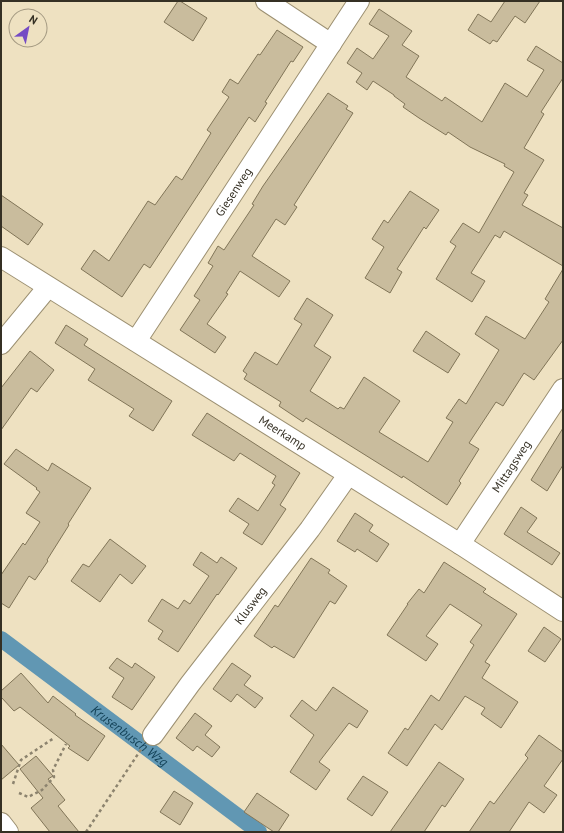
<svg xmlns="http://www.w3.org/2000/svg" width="564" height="833" font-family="'PT Sans',sans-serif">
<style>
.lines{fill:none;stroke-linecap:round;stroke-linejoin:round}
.canal{stroke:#6197b3;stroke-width:16}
.building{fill:#c9bc9d;stroke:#817558}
.minor-casing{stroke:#9c9072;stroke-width:22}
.path{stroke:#8c836e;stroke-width:2.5;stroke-dasharray:3 3;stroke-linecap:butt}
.minor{stroke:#fff;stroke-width:20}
.labels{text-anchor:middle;stroke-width:4;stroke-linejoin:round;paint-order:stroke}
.street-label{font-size:12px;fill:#353024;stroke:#eee1c1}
.water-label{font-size:13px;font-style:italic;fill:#113f54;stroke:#eee1c1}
</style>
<rect width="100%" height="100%" fill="#eee1c1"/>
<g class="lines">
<path class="canal" id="s1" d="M1,639L259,832"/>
</g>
<g class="building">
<polygon points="178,1 180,1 207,18 193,41 164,22"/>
<polygon points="505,1 540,1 525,23 515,16 497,42 493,40 490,44 468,30 478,14 491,22"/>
<polygon points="379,9 412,31 402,45 419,56 406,77 442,101 445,97 482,122 505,83 527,97 544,70 527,60 536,46 563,63 563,78 541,112 544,114 524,148 544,160 524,193 528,195 522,205 563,228 563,266 504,231 500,238 495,235 471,273 485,281 472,302 436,279 456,246 450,242 463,223 479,233 514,172 504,166 505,164 470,147 448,132 446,135 419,118 403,107 405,104 394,96 394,95 373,81 367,90 356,82 362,73 347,63 357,48 373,59 389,36 369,24"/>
<polygon points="277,30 303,47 293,62 291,61 265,102 267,103 255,122 249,117 150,268 144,264 122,297 81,269 94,250 109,261 148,201 155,205 176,176 182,180 211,133 207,130 229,97 222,92 230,79 238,84 258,54 260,55"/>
<polygon points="328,93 348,106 346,109 353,113 294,205 297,207 285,225 276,219 252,256 290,281 279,297 240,271 226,293 228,294 207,324 226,337 215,353 180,330 200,300 194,296 213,266 208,263 218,246 224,250 254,205 252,204 263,186"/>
<polygon points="410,191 439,210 426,229 424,227 397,269 402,272 390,293 365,278 384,247 372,239 384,220 388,223"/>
<polygon points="1,195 43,224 28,245 1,226"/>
<polygon points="563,269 563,340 534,380 524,373 503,406 496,402 469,443 479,449 459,481 461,483 447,505 403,476 402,478 306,418 303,422 279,406 281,402 244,379 247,374 243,371 255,352 277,365 302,324 294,319 307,298 333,315 314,346 331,357 310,391 338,409 340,407 344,409 364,377 400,401 379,432 428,462 453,422 446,418 459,399 466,404 499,350 475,334 486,316 525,339 549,302 545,299"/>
<polygon points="66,325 88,339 84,345 172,401 153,431 129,416 134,409 88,380 95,369 55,343"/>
<polygon points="426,331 460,354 448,373 413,351"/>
<polygon points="30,351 54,370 37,392 31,388 1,430 1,388"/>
<polygon points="207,413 300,473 280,505 286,509 262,545 243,533 249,524 229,511 238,498 258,511 275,485 272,483 276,476 240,453 234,461 192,435"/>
<polygon points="563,428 563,465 547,491 531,480"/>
<polygon points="16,449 48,471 52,463 91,488 68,524 69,525 47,560 48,561 35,580 29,576 9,608 1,603 1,575 23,543 25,545 40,522 26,513 40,492 36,489 37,488 4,464"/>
<polygon points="521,507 537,518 527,532 560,553 552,565 504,534"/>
<polygon points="355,513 373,525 369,531 389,544 377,562 357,549 355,552 337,541"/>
<polygon points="110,539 146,566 132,584 120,574 100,602 71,581 83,564 89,567"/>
<polygon points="201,552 217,563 221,557 237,568 218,595 217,594 178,652 158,639 163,631 148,621 162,599 178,609 184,600 190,604 209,576 193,565"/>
<polygon points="311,558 330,570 328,573 347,586 335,604 330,601 294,658 274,646 272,648 254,636 275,605 278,607"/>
<polygon points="444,562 486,589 483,592 517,614 485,662 490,665 482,678 518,702 501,728 481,714 485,708 465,696 442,730 435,724 407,766 388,753 405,728 408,730 431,695 439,701 474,645 470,642 482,625 450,604 426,636 438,644 426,661 387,635 408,604 407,604 419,589 424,593"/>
<polygon points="544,627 561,639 545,662 528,651"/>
<polygon points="117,658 132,668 135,663 155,677 132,710 112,697 124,678 109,668"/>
<polygon points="232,663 251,676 244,685 263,698 255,708 237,694 231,702 213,689"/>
<polygon points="21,673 48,703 53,696 76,714 75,715 105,736 88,761 68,748 70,746 20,707 14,711 1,697 1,691"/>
<polygon points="333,687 368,711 357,728 349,723 319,762 330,770 316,790 290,772 314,735 290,716 302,700 316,711"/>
<polygon points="195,713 212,726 205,735 220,747 212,757 197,746 193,751 176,738"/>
<polygon points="539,735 563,752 563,759 544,786 557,795 544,813 529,802 509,832 469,832 490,801 494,804 528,758 525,755"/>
<polygon points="1,744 19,765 1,780"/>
<polygon points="36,756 53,776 48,779 65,800 58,806 79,832 50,832 31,808 43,798 20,769"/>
<polygon points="439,762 464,779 445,807 442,805 424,832 390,832"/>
<polygon points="363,776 388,792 372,816 347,799"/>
<polygon points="174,791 193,803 180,825 160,812"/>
<polygon points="257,793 289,815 278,832 274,832 244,812"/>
</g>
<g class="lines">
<defs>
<g id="minor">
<polyline points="266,1 331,44"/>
<path id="s2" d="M1,257L460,544L563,611"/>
<path id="s3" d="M136,341L359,1"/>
<polyline points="1,344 48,287"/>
<path id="s4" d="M460,544L563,389"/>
<path id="s5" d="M153,735L190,684L310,529L348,475"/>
<polyline points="1,823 8,832"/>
</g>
</defs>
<use href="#minor" class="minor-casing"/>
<g class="path">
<polyline points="13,784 21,760 54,738"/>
<polyline points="19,793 28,797 42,790 54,777 53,770 66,744"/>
<polyline points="86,832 142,748"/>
</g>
<use href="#minor" class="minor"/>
</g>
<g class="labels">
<g class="street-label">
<text dy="4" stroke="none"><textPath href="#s3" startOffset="178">Giesenweg</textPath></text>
<text dy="4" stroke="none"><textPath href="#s2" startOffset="332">Meerkamp</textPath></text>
<text dy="4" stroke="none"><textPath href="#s4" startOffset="93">Mittagsweg</textPath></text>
<text dy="4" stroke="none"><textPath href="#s5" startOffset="162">Klusweg</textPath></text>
</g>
<g class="water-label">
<text dy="5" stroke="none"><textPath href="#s1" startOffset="161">Krusenbusch Wzg</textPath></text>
</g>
</g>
<rect width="564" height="833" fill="none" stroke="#353024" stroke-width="4"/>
<g transform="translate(28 28) rotate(33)"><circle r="19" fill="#eee1c1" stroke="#a49a82"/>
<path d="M0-3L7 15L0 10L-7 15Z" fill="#754bc4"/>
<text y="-6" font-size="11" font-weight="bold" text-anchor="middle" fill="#353024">N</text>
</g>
</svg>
